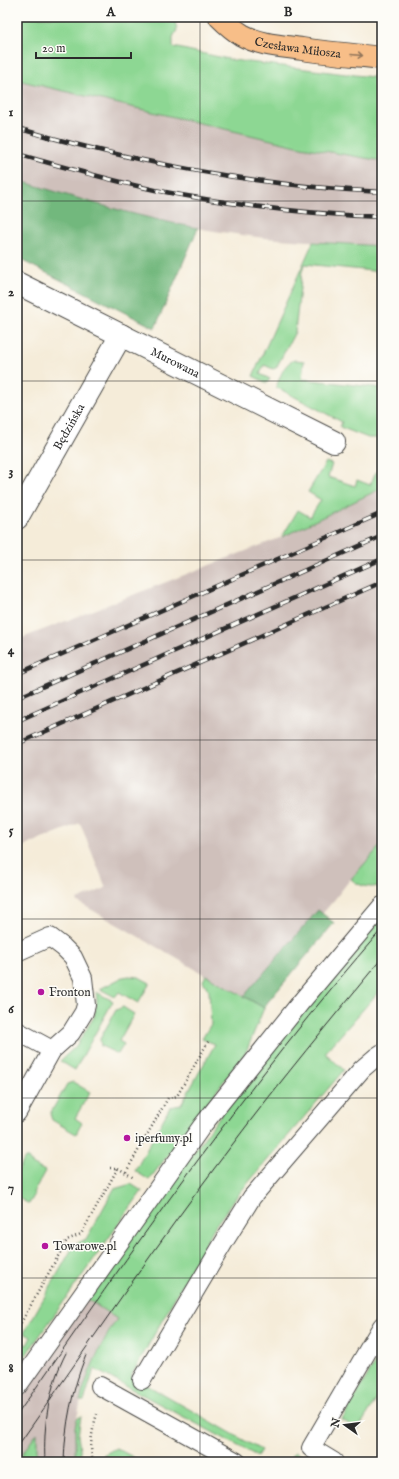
<svg xmlns="http://www.w3.org/2000/svg" width="399" height="1479" font-family="'IM FELL English',serif">
<style>
.industrial{fill:#cfc0bb}
.green{fill:#8dd793;stroke:#5c815f}
.forest{fill:#72b87d;stroke:#4e7254}
.lines{fill:none;stroke-linecap:round;stroke-linejoin:round}
.service-casing{stroke:#494845;stroke-width:20}
.minor-casing{stroke:#494845;stroke-width:24}
.primary-casing{stroke:#494845;stroke-width:24}
.path{stroke:#494845;stroke-width:2.5;stroke-dasharray:1 3;stroke-linecap:butt}
.service{stroke:#fff;stroke-width:18}
.minor{stroke:#fff;stroke-width:22}
.primary{stroke:#f7be88;stroke-width:22}
.tram{stroke:#2b2b2b;stroke-width:1}
.rail-casing{stroke:#2b2b2b;stroke-width:4.5}
.rail{stroke:#fdfcf7;stroke-width:3;stroke-dasharray:9;stroke-linecap:butt}
.oneway{stroke:#91745a}
.grid{fill:none;stroke:#2b2b2b;stroke-width:1;stroke-opacity:0.55}
.poi-dot{fill:#b5179e;stroke:#fdfcf7;stroke-width:1.5}
.labels{text-anchor:middle;stroke-width:3;stroke-linejoin:round;paint-order:stroke}
.street-label{font-size:12px;fill:#2b2b2b;stroke:#fdfcf7}
.poi-label{font-size:12px;fill:#2b2b2b;stroke:#fdfcf7;text-anchor:start}
.neatline{fill:none;stroke:#2b2b2b;stroke-width:1.5}
.grid-label{font-size:13px;text-anchor:middle;font-weight:bold;fill:#2b2b2b}
</style>
<rect width="100%" height="100%" fill="#fdfcf7"/>
<filter id="ink" filterUnits="userSpaceOnUse"><feTurbulence type="fractalNoise" baseFrequency=".025" numOctaves="2"/><feDisplacementMap in="SourceGraphic" scale="8" xChannelSelector="R" yChannelSelector="G"/><feConvolveMatrix kernelMatrix="1 2 1 2 8 2 1 2 1" color-interpolation-filters="sRGB"/></filter>
<filter id="wash" filterUnits="userSpaceOnUse"><feTurbulence type="fractalNoise" baseFrequency=".012" numOctaves="4" result="noise"/><feDisplacementMap in="SourceGraphic" scale="16" xChannelSelector="R" yChannelSelector="G"/><feGaussianBlur stdDeviation="0.9" result="paint"/><feColorMatrix in="noise" values="0 0 0 0 0 0 0 0 0 0 0 0 0 0 0 0 0 1.4 0 .05"/><feComposite in="paint" operator="in"/></filter>
<g filter="url(#wash)">
<rect width="100%" height="100%" fill="#f5ecd9"/>
<g class="industrial">
<polygon points="17,80 301,147 382,161 382,246 264,238 214,231 162,222 114,209 17,180"/>
<polygon points="382,488 382,844 348,882 335,899 249,1000 78,902 77,900 106,888 80,823 17,849 17,640 282,537"/>
<polygon points="87,1299 117,1319 96,1356 83,1391 75,1427 75,1462 37,1462 36,1434 17,1461 17,1400"/>
</g>
<g class="green">
<polygon points="17,17 174,17 177,30 173,37 173,47 233,60 346,74 382,78 382,161 301,147 17,80"/>
<polygon points="313,242 382,246 382,272 305,264 302,271 295,332 276,368 273,369 264,365 260,374 270,379 267,383 253,376"/>
<path d="M296,360L304,361L302,379L382,388V438H368L340,427L342,422L276,387C280,378 284,361 296,360Z"/>
<polygon points="326,462 332,464 328,477 355,486 357,480 370,485 376,472 382,472 382,488 282,537 298,510 310,517 321,500 308,492"/>
<path d="M382,844V885C371,889 360,887 351,879Z"/>
<path d="M382,917V988L325,1053L344,1070L237,1196L215,1226L131,1376L261,1450L257,1456L94,1369L84,1401H80C88,1371 100,1345 117,1319L87,1299L235,1095Z"/>
<polygon points="206,975 264,1008 246,1052 149,1180 135,1171 170,1107 181,1105 215,1044 202,1039 211,1024 209,991 203,981"/>
<polygon points="129,976 139,977 150,983 138,1003 119,992 115,997 100,989 123,977"/>
<polygon points="96,992 113,1001 75,1070 60,1061 76,1046 94,1017 97,1001"/>
<polygon points="123,1007 134,1014 119,1041 124,1044 118,1054 101,1046 100,1039 116,1010"/>
<polygon points="73,1082 90,1092 75,1118 82,1123 76,1134 52,1120 50,1114 67,1084"/>
<polygon points="25,1158 28,1158 32,1164 45,1171 33,1193 35,1194 29,1204 17,1197 17,1173"/>
<polygon points="131,1184 142,1191 19,1365 17,1365 17,1345 19,1341 27,1345 31,1337 24,1333 74,1245 86,1239 114,1189"/>
<polygon points="375,1362 382,1366 382,1391 358,1429 342,1420"/>
<polygon points="81,1416 78,1436 82,1462 75,1462 75,1427 77,1419"/>
<polygon points="37,1433 37,1462 17,1462 17,1461"/>
<polygon points="116,1448 142,1462 115,1462 103,1455"/>
<polygon points="295,1452 312,1462 289,1462"/>
</g>
<g class="forest">
<path d="M17,180C77,198 136,217 198,228L155,328L17,258Z"/>
<polygon points="318,910 334,923 267,1003 264,1008 244,996"/>
</g>
</g>
<g filter="url(#ink)">
<g class="lines">
<defs>
<g id="service">
<polyline points="17,952 50,937 63,947 73,957 83,978 86,1005 84,1012 71,1033 52,1050 17,1113"/>
<polyline points="17,1031 52,1050"/>
<polyline points="142,1380 227,1237 252,1197 362,1069 376,1057 382,1053"/>
<polyline points="100,1386 237,1462"/>
<polyline points="17,1387 202,1126 301,1002 382,906"/>
<polyline points="334,1462 311,1448 382,1326"/>
</g>
<g id="minor">
<path id="s1" d="M17,283L334,442"/>
<path id="s2" d="M17,518L121,335"/>
</g>
<g id="primary">
<path id="s3" d="M220,17C227,24 234,30 242,35C260,45 282,46 302,49C329,53 355,55 382,58"/>
</g>
</defs>
<use href="#service" class="service-casing"/>
<use href="#minor" class="minor-casing"/>
<use href="#primary" class="primary-casing"/>
<g class="path">
<polyline points="110,1168 118,1168 134,1178"/>
<polyline points="126,1172 168,1098 177,1096 209,1040"/>
<polyline points="17,1330 67,1240 81,1234 118,1168"/>
<path d="M93,1462C89,1446 92,1430 97,1414"/>
</g>
<use href="#service" class="service"/>
<use href="#minor" class="minor"/>
<use href="#primary" class="primary"/>
<g class="tram">
<path d="M17,1415C133,1249 248,1082 382,929"/>
<path d="M17,1447C88,1346 157,1243 232,1145C280,1081 331,1020 382,958"/>
<path d="M45,1462C43,1425 49,1386 66,1353"/>
<path d="M64,1462C65,1425 72,1390 86,1355"/>
</g>
<defs>
<g id="rail">
<path d="M17,128C136,163 258,186 382,192"/>
<path d="M17,154C63,167 109,180 155,190C230,205 306,214 382,217"/>
<polyline points="17,674 382,513"/>
<polyline points="17,698 382,536"/>
<polyline points="17,721 382,559"/>
<polyline points="17,744 382,582"/>
</g>
</defs>
<use href="#rail" class="rail-casing"/>
<use href="#rail" class="rail"/>
</g>
<defs><path id="oneway-shaft" d="M-6 0H5M1.5-3L5.5 0L1.5 3" fill="none" stroke-width="1.6" stroke-linecap="round" stroke-linejoin="round"/></defs>
<use class="oneway" href="#oneway-shaft" transform="translate(357 55) rotate(5)"/>
</g>
<path class="grid" d="M200,17V1462M17,201H382M17,381H382M17,560H382M17,740H382M17,919H382M17,1098H382M17,1278H382"/>
<g class="poi-dot">
<circle cx="41" cy="992" r="4"/>
<circle cx="127" cy="1138" r="4"/>
<circle cx="45" cy="1246" r="4"/>
</g>
<g class="labels">
<g class="street-label">
<text dy="4" stroke="none"><textPath href="#s3" startOffset="86">Czesława Miłosza</textPath></text>
<text dy="4" stroke="none"><textPath href="#s1" startOffset="177">Murowana</textPath></text>
<text dy="4" stroke="none"><textPath href="#s2" startOffset="105">Będzińska</textPath></text>
</g>
<g class="poi-label">
<text x="49" y="996">Fronton</text>
<text x="135" y="1142">iperfumy.pl</text>
<text x="53" y="1250">Towarowe.pl</text>
</g>
</g>
<rect width="399" height="1479" fill="none" stroke="#fdfcf7" stroke-width="44"/>
<g transform="translate(345 1425) rotate(284)" stroke="#fdfcf7" stroke-width="3" paint-order="stroke">
<path d="M0-3L7 15L0 10L-7 15Z" fill="#2b2b2b"/>
<text y="-6" font-size="11" font-weight="bold" text-anchor="middle" fill="#2b2b2b">N</text>
</g>
<path d="M36 52v6h95v-6" fill="none" stroke="#2b2b2b" stroke-width="2"/>
<text x="42" y="52" font-size="12" fill="#2b2b2b" stroke="#fdfcf7" stroke-width="3" paint-order="stroke">20 m</text>
<rect x="22" y="22" width="355" height="1435" class="neatline"/>
<g class="grid-label">
<text x="111" y="16">A</text>
<text x="288" y="16">B</text>
<text x="11" y="116">1</text>
<text x="11" y="296">2</text>
<text x="11" y="475">3</text>
<text x="11" y="654">4</text>
<text x="11" y="834">5</text>
<text x="11" y="1013">6</text>
<text x="11" y="1192">7</text>
<text x="11" y="1372">8</text>
</g>
</svg>
